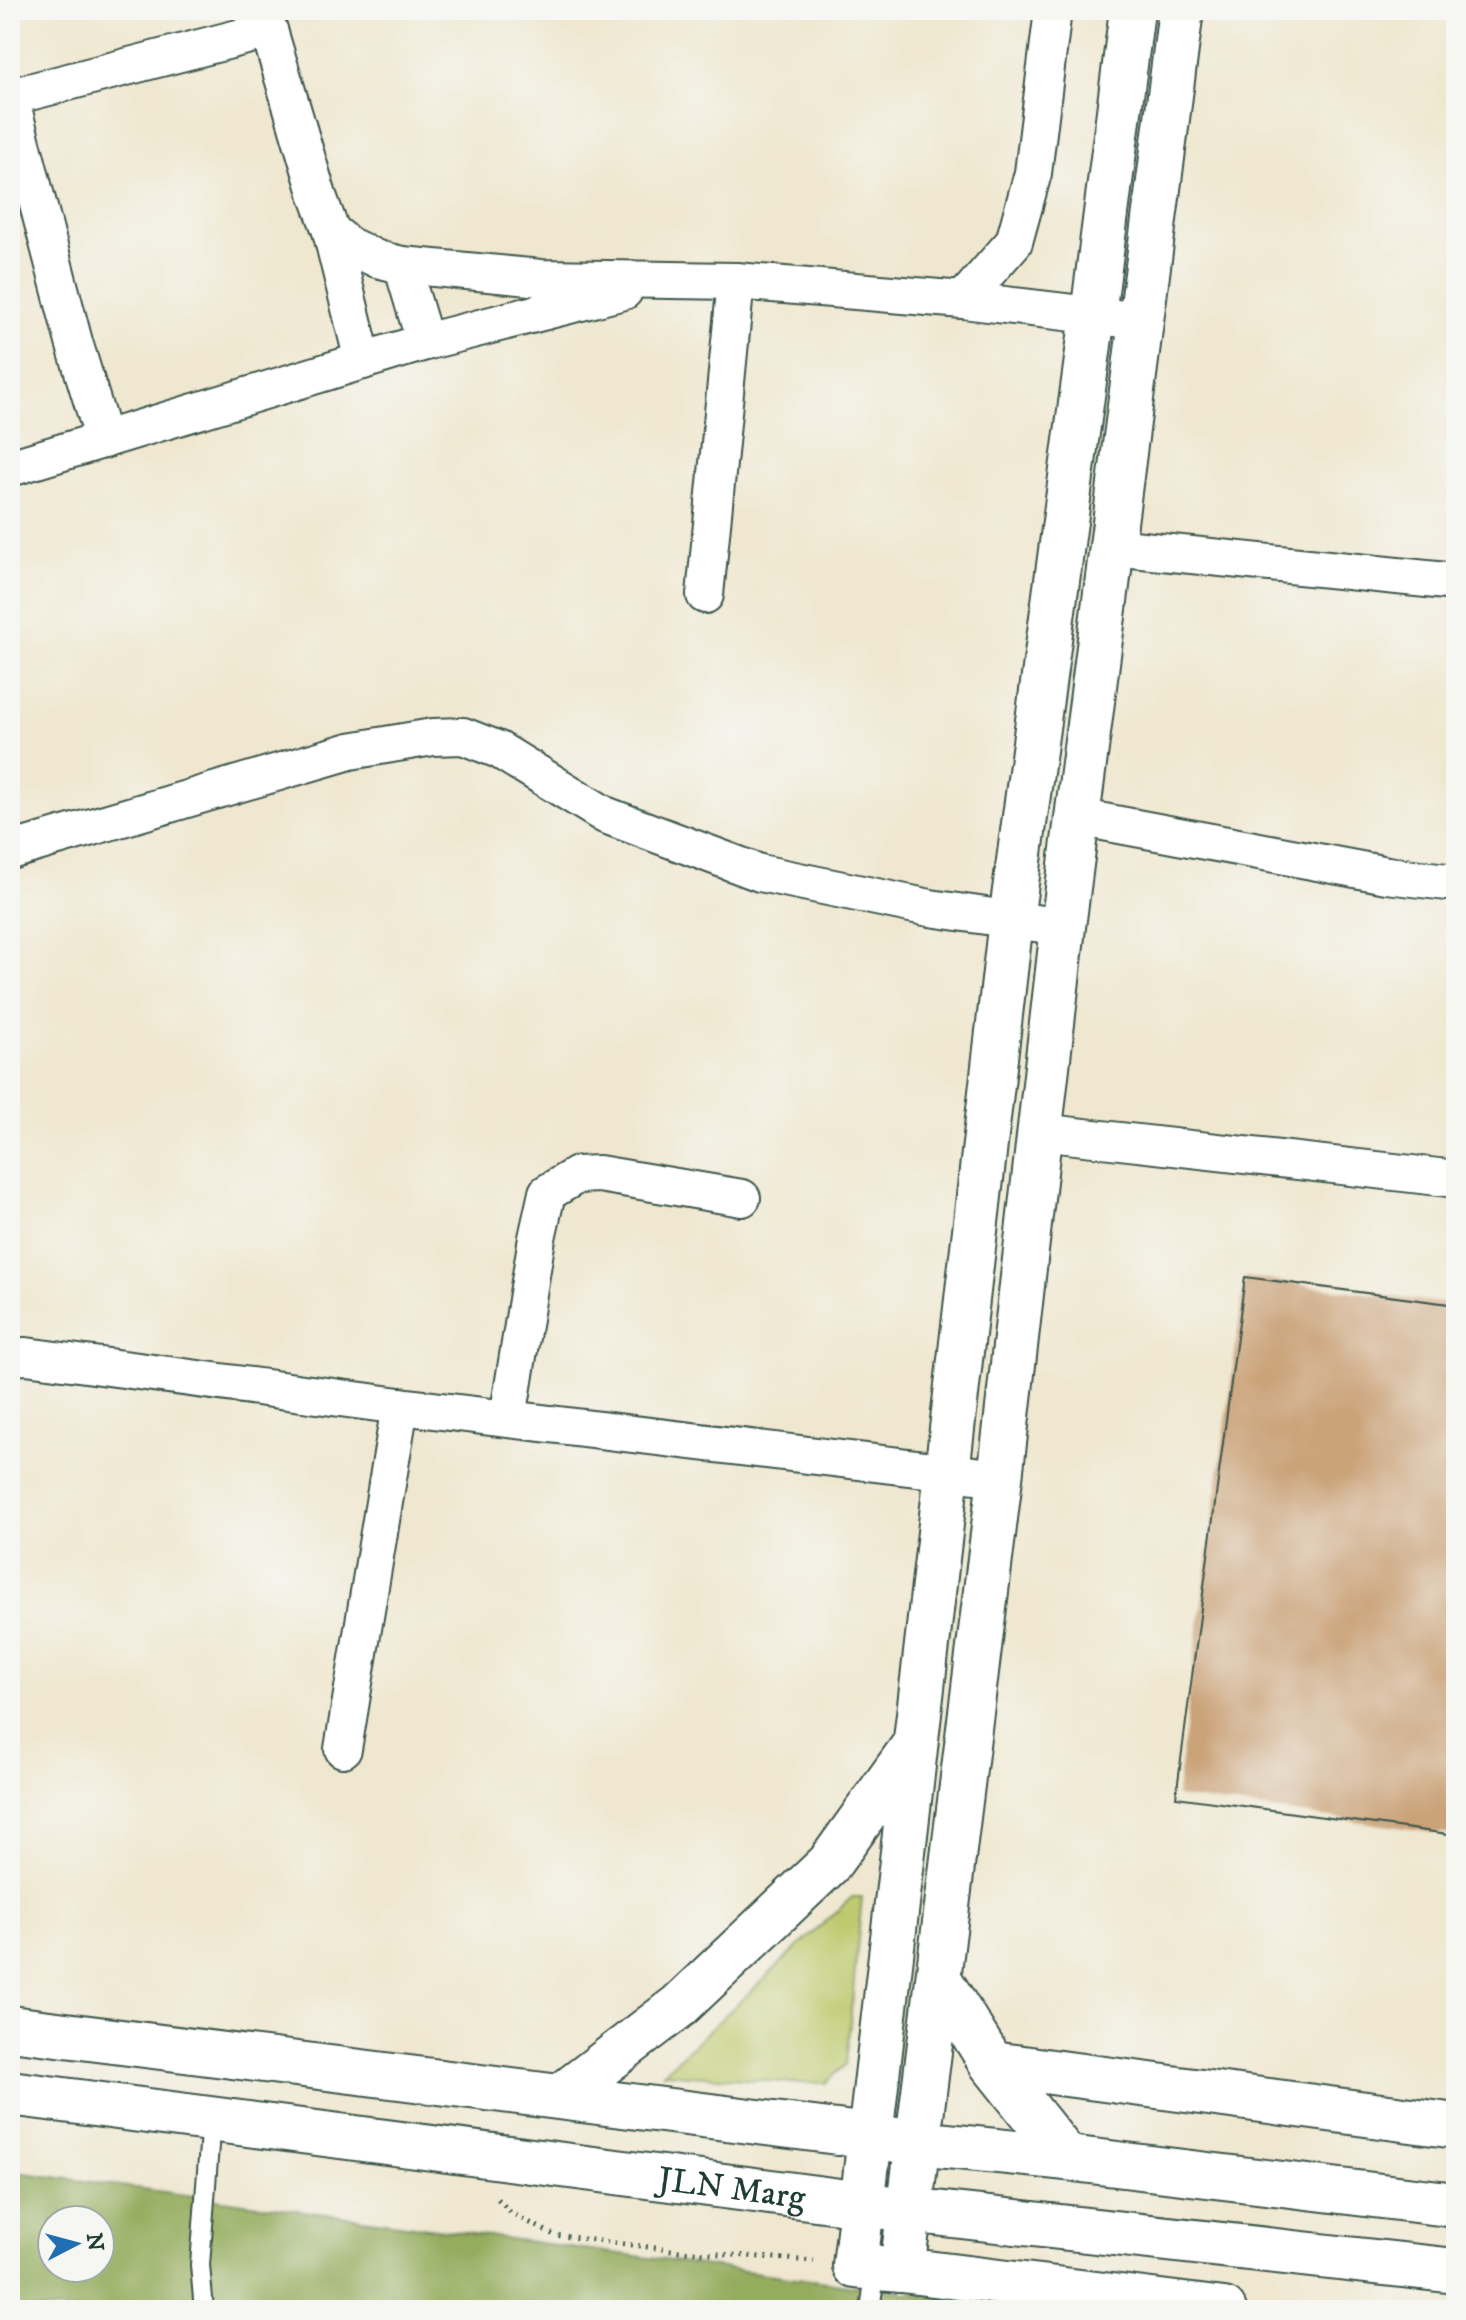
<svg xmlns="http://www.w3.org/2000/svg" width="1466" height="2320" font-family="'IM FELL DW Pica',serif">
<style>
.green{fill:#bbc869;stroke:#6d824e;stroke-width:2}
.forest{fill:#94ac5d;stroke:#5a7448;stroke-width:2;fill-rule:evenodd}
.building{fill:#caa379}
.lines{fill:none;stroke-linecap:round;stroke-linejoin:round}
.service-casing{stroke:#3e564b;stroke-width:22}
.minor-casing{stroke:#3e564b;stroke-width:40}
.tertiary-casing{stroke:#3e564b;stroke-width:48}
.primary-casing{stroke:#3e564b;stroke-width:48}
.path{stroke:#3e564b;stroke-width:5;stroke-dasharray:2 6;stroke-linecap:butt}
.service{stroke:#fff;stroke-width:18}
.minor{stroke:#fff;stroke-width:36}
.tertiary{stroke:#fff;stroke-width:44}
.primary{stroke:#fff;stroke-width:44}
.labels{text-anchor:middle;stroke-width:7;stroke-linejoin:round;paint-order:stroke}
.street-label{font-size:34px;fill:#1f3d34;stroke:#f6f6f2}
</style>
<rect width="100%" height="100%" fill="#f6f6f2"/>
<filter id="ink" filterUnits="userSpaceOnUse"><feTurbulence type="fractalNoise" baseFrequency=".0125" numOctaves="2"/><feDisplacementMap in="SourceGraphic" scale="16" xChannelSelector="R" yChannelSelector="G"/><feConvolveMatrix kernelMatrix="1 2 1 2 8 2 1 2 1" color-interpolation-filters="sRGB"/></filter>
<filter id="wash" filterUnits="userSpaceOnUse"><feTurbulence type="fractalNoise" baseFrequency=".006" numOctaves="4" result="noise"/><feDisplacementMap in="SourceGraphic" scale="32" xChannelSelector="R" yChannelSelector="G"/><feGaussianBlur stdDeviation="1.8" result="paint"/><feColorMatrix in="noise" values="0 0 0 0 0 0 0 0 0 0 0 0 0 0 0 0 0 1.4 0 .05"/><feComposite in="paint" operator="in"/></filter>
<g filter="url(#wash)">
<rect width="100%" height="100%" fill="#efe7cf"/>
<polygon class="green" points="852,1897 862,1897 846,2064 826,2083 795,2083 663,2073"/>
<path class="forest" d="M10,2171L1032,2310H10ZM52,2220H100V2268H52Z"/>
<g id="blocks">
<polygon class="building" points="1245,1277 1456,1305 1456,1835 1176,1797"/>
</g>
</g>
<g filter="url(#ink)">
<use href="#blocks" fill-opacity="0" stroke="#3e564b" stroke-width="2"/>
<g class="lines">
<defs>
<g id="service">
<polyline points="204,2310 200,2265 211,2119"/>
<polyline points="870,2310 876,2267"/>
</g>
<g id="minor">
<polyline points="263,10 318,196 331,231 363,361"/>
<polyline points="331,231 348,245 377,259 402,265 541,278 736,281 963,300 1141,321"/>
<polyline points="402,265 425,342"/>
<polyline points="963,300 1014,242 1033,173 1053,10"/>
<polyline points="104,440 74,342 10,97 269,30"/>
<polyline points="10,468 425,342 624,291"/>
<polyline points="1113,547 1456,582"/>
<polyline points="705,595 736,281"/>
<polyline points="1077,817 1387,875 1456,883"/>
<polyline points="10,851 350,751 433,737 463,736 499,750 605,815 760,873 930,908 1063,927"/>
<polyline points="1040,1132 1456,1179"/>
<polyline points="10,1357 26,1356 400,1406 1000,1478"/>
<polyline points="508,1418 537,1238 547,1193 577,1175 599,1174 742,1198"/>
<polyline points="343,1749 400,1406"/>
</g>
<g id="tertiary">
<polyline points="1132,10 1093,315 1011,920 855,2266 902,2270 1224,2310"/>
<polyline points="992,2064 1456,2126"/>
<polyline points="902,2270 1000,1478 1063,927 1181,10"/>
</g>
<g id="primary">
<polyline points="939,1979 992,2064 1067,2158"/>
<polyline points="10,2028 869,2136 917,2143 1067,2158 1456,2205"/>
<path id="s1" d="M10,2093L908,2210L1456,2271"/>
<polyline points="560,2097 679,2006 829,1864 915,1744"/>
</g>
</defs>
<use href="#service" class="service-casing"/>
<use href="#minor" class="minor-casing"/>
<use href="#tertiary" class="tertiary-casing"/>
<use href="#primary" class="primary-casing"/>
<polyline class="path" points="498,2199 511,2213 554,2235 680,2251 814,2261"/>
<use href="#service" class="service"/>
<use href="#minor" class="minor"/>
<use href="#tertiary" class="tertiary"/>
<use href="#primary" class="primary"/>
</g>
</g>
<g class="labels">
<g class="street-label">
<text dy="12" stroke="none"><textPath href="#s1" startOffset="728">JLN Marg</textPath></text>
</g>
</g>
<rect width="1466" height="2320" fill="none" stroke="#f6f6f2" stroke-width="40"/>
<g transform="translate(76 2244) rotate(84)"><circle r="38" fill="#f6f6f2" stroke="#a0aca6" stroke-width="2"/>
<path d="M0-6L14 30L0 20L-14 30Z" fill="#1f6fb2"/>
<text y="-12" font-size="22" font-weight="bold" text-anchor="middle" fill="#1f3d34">N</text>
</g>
</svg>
